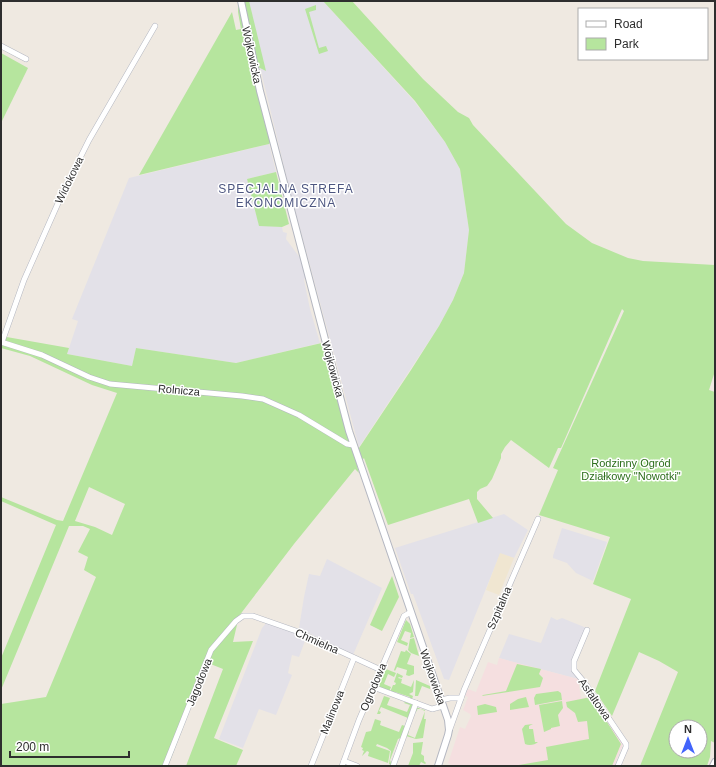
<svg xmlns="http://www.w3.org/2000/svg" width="716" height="767" font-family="Helvetica,sans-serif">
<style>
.industrial{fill:#e3e1e8}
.education{fill:#f0e6d1}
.medical{fill:#f5dfe0}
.green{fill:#b6e59e;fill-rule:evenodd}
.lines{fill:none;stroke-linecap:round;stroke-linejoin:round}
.minor-casing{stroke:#b4b7c1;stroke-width:6}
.tertiary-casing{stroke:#b4b7c1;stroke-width:8}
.minor{stroke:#fff;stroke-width:5}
.tertiary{stroke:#fff;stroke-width:6}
.labels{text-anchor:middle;stroke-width:3;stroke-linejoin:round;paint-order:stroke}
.street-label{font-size:11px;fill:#2e2e2e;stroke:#fff}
.park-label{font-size:11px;fill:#2c6e1b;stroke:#fff}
.neighbourhood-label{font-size:12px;letter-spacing:1px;fill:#4d5680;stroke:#fff}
</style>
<rect width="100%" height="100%" fill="#efe9e1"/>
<g class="industrial">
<polygon points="244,1 323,1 414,101 445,142 460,169 469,230 464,273 453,300 439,326 359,447 289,187"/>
<polygon points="269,144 276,172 247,179 259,225 282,227 283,232 287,233 286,239 306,266 306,275 304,280 310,309 320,343 236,363 136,348 132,366 67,354 78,321 72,319 129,178"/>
<polygon points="504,514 528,530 514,558 500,554 449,680 444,679 413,594 411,594 395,548"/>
<polygon points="562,528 607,542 593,581 576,573 567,563 553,558 553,556"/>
<polygon points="327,559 382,588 353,655 299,628 304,597 309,574 320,576"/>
<polygon points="551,617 557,620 562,618 589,629 576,662 576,669 578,679 499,658 509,634 541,643"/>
<polygon points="267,622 306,638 299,657 292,655 288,673 292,675 276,715 259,709 243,748 219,739 262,628"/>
</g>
<polygon class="education" points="500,553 514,558 499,595 486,590"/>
<polygon class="medical" points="499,658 578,679 581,698 592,697 595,700 600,711 623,744 614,766 453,766 448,763 460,727 465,729 471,716 470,714 463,710 468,697 465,696 468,689 476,692 488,662 497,665"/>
<g class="green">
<polygon points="244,1 249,1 266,71 258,67"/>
<path d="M323,1H352L423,79L458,112L469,118L473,125L566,224L592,243L628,258L643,261L715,265V371L709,390L715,392V743L711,741L710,757L707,766H640L678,672L659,661L639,652L612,716L595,691L631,599L593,584L610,537L539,515L558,470L553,468L624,311L622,309L561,448H558L549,468L511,440L505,447L501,454V458L492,479L487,486L480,489L477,492V499L493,518L478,523L469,499L388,525L364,458L357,466L359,473L355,469L294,544L239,616L233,642L253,641L214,738L243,750L236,766H186L223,669L208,663L168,766H1V704L46,697L96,577L84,570L88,557L78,552L90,529L83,526H69L1,690V658L56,525L1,501V497L57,520L63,521L117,393L92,385L30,356L1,348V336L69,348L67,354L132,366L136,348L236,363L326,342L355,454L411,370L439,326L453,300L464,273L469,230L460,169L445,142L415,101ZM89,487L125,504L112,535L95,527L75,521ZM676,727H700V751H676Z"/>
<polygon points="238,4 245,34 243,36 246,39 270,143 269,144 139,175 232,12 236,30 241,29 238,12"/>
<polygon points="316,5 316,10 309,12 319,48 326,46 328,51 319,54 305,9"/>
<polygon points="1,53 28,68 1,123"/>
<polygon points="276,172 289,224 282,227 259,226 247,179"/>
<polygon points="392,576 399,597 382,631 370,625"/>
<polygon points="406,620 410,624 414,637 410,638 411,633 405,631 401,640 408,643 407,646 397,642"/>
<polygon points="414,638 419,656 411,653 408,650 410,639"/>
<polygon points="406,650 411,654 407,664 414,666 414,674 409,676 406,675 407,670 397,667 395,671 394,670 401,651 405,652"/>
<polygon points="517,664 541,669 539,674 543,678 540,687 482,696 483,695 506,691"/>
<polygon points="386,669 396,673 394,677 388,674 384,684 391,687 389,692 378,686"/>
<polygon points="397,673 403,676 402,678 399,677 398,678 402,679 401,683 411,687 414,680 413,692 409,694 413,696 412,699 409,700 410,697 395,692 394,694 390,692 393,685 395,685 396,683 394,682"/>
<polygon points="416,680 430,686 430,689 422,686 418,696 415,696"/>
<polygon points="558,691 561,693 562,700 535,705 534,698 536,694"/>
<polygon points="384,696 390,698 387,705 407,712 410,705 404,703 405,702 412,704 412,706 408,718 381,707 379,711 381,712 380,714 377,714"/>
<polygon points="526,697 529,707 510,710 510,704 518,699"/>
<polygon points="591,697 621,744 612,766 513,766 548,760 546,747 589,739 587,721 578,722 575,713 567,707 566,702"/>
<polygon points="562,701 563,708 558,715 560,726 551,728 551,729 544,732 539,705"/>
<polygon points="485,704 496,707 497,712 478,715 477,706"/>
<polygon points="416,708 425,710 424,719 426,719 423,738 416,739 406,736 408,730 409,731 408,735 415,738 425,711 418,708 416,712 415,712"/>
<polygon points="375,719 381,721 380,725 399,732 402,725 405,726 401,738 398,739 390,760 391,763 391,765 389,764 391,751 387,748 377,744 376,746 390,751 388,763 368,756 369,752 367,751 362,756 364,751 362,750 363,748 361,747 366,732 371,731"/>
<path d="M533,724L529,726V729H533L535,742H538C535,745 529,746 525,744L522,729L525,725Z"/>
<polygon points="423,742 421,754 424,756 424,761 426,763 425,764 421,762 419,766 408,766 413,753 413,743"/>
</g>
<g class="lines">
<defs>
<g id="minor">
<polyline points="1,46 26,59"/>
<polyline points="1,342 42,355 89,377 110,384 242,396 263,399 299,415 347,444 353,445"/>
<polyline points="2,342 24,280 63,192 89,140 155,26"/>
<polyline points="587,630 574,661 574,670 584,682 626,744 626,747 618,766"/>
<polyline points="373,687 432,709 443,706"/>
<polyline points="441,700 450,698 461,698"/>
<polyline points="450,729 464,690 538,519"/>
<polyline points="344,761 357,766"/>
<polyline points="165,766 211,650 236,621 243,616 253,616 296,631 381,670"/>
<polyline points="311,766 354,658"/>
<polyline points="342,766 359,720 404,616 411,612"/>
<polyline points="393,766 416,703"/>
</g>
<g id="tertiary">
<polyline points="241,1 260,91 349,431 448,720 449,730 448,735 438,766"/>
<polyline points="713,766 715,762"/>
</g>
</defs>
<use href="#minor" class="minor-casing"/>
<use href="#tertiary" class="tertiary-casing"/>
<use href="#minor" class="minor"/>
<use href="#tertiary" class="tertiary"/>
</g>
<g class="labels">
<g class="street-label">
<text transform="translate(252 55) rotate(78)" y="4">Wojkowicka</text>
<text transform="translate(69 180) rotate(-64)" y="4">Widokowa</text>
<text transform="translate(333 369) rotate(75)" y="4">Wojkowicka</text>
<text transform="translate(179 390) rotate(5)" y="4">Rolnicza</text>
<text transform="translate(499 608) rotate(-67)" y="4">Szpitalna</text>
<text transform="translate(317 641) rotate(24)" y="4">Chmielna</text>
<text transform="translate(433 677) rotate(71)" y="4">Wojkowicka</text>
<text transform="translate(199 682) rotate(-68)" y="4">Jagodowa</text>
<text transform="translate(373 687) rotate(-67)" y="4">Ogrodowa</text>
<text transform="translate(595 699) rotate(55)" y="4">Asfaltowa</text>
<text transform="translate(332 712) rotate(-68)" y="4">Malinowa</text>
</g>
<g class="park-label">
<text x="631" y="467">Rodzinny Ogród<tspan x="631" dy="13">Działkowy "Nowotki"</tspan></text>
</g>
<g class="neighbourhood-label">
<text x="286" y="193">SPECJALNA STREFA<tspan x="286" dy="14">EKONOMICZNA</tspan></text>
</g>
</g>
<rect width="716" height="767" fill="none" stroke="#2e2e2e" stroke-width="4"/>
<rect x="578" y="8" width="130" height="52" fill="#ffffff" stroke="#ababab"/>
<rect x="586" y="21" width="20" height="6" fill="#ffffff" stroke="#ababab"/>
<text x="614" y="28" font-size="12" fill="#2e2e2e">Road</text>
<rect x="586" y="38" width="20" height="12" fill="#b6e59e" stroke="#ababab"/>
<text x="614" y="48" font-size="12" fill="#2e2e2e">Park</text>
<g transform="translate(688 739)"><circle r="19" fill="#ffffff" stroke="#ababab"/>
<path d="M0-3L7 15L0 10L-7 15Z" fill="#4264fb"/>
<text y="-6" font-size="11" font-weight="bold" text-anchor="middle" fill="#2e2e2e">N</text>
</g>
<path d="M10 751v6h119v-6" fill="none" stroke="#2e2e2e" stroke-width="2"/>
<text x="16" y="751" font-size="12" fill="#2e2e2e" stroke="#ffffff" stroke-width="3" paint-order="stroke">200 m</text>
</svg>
